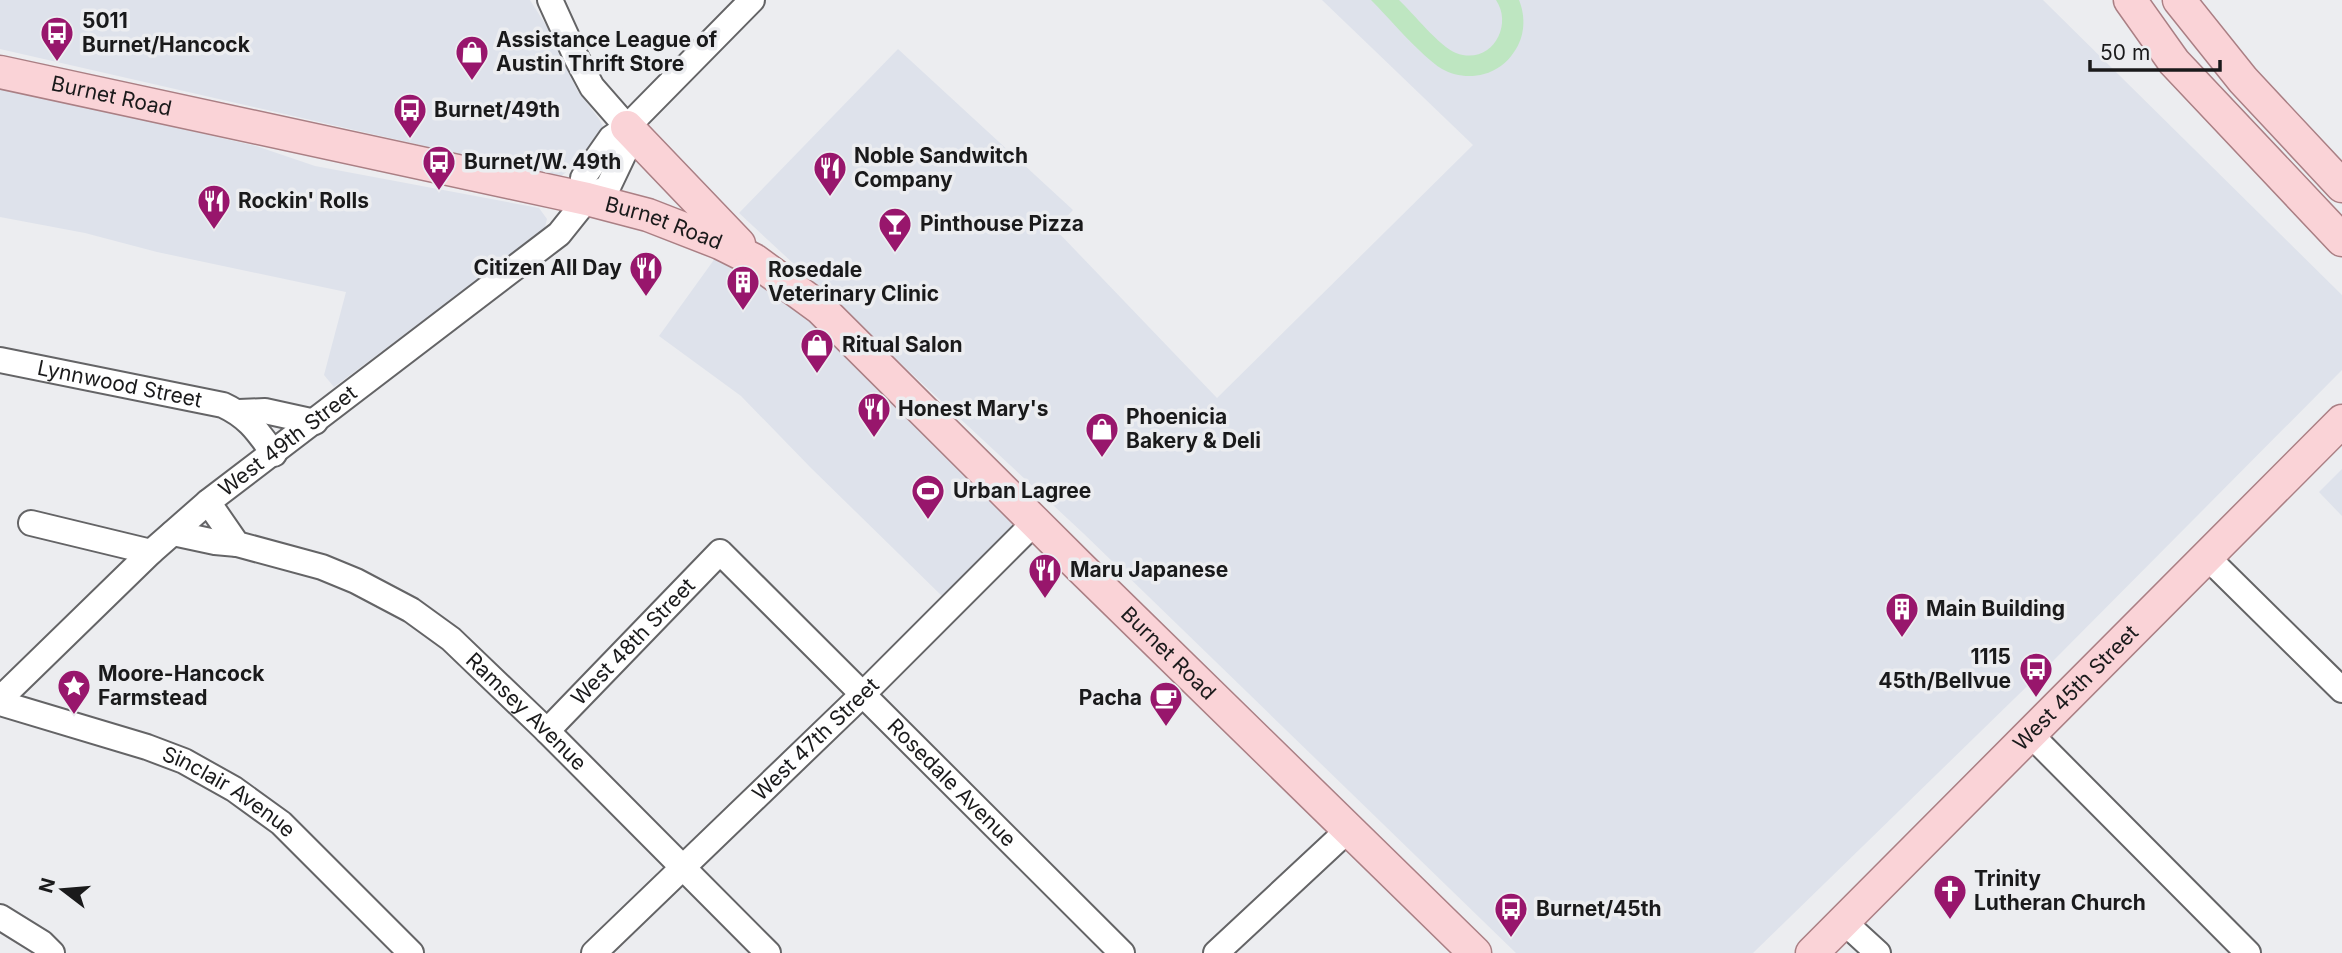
<svg xmlns="http://www.w3.org/2000/svg" width="2342" height="953" font-family="Inter,sans-serif">
<style>
.built{fill:#dee2eb}
.pitch{fill:#bee6c1}
.lines{fill:none;stroke-linecap:round;stroke-linejoin:round}
.minor-casing{stroke:#646466;stroke-width:28}
.major-casing{stroke:#aa7f84;stroke-width:35}
.minor{stroke:#fff;stroke-width:24}
.major{stroke:#fad3d7;stroke-width:32}
.labels{text-anchor:middle;stroke-width:7;stroke-linejoin:round;paint-order:stroke}
.poi-label{font-size:21px;font-weight:bold;fill:#1a1a1b;stroke:#ecedf0;text-anchor:start}
.street-label{font-size:21px;fill:#1a1a1b;stroke:#ecedf0}
</style>
<rect width="100%" height="100%" fill="#ecedf0"/>
<g class="built">
<polygon points="0,0 530,0 549,30 577,90 599,119 606,132 575,165 560,177 0,49"/>
<polygon points="1322,0 2043,0 2342,295 2342,370 2049,665 1753,953 1516,953 1083,533 739,213 898,49 1073,210 1055,229 1217,398 1473,145"/>
<polygon points="0,87 256,146 315,166 539,208 547,219 544,231 334,387 324,375 346,292 157,252 85,233 0,217"/>
<polygon points="716,257 754,278 812,322 1018,525 944,598 811,468 741,396 659,336"/>
<polygon points="2342,469 2342,516 2319,492"/>
</g>
<path class="pitch" d="M1371,0H1399C1413,13 1440,47 1456,53C1490,66 1514,27 1496,0H1519C1526,17 1525,37 1514,52C1507,63 1496,71 1484,74C1470,78 1454,76 1442,69C1420,55 1390,19 1371,0Z"/>
<g class="lines">
<defs>
<g id="minor">
<polyline points="550,0 576,57 592,87 627,127"/>
<polyline points="587,199 583,178 611,138 627,127 752,0"/>
<path id="s1" d="M0,360L223,405C249,417 258,432 274,454"/>
<polyline points="239,412 265,411 315,422"/>
<path id="s2" d="M208,502L237,544L322,567L356,581L411,610L451,639L547,731L768,953"/>
<polyline points="31,523 151,552"/>
<polyline points="173,533 215,542 237,544"/>
<polyline points="2206,556 2342,690"/>
<path id="s3" d="M0,699L151,552L208,502L559,234L587,199L608,187L628,145L627,127"/>
<path id="s4" d="M0,703L147,747L184,761L234,789L281,823L411,953"/>
<path id="s5" d="M547,731L720,552L1122,953"/>
<polyline points="2029,733 2248,953"/>
<polyline points="0,917 42,943 52,953"/>
<polyline points="1843,921 1878,953"/>
<path id="s6" d="M594,953L862,695L1035,522"/>
<polyline points="1216,953 1348,830"/>
</g>
<g id="major">
<polyline points="2130,0 2174,62 2342,240"/>
<polyline points="2179,0 2243,80 2342,186"/>
<path id="s7" d="M0,72L587,199L648,215L720,243L754,260L820,308L1080,567L1475,953"/>
<polyline points="627,127 739,244"/>
<path id="s8" d="M1812,953L2342,421"/>
</g>
</defs>
<use href="#minor" class="minor-casing"/>
<use href="#major" class="major-casing"/>
<use href="#minor" class="minor"/>
<use href="#major" class="major"/>
</g>
<defs>
<symbol id="bus-pin" viewBox="-11 -11 22 30"><path d="M0 17L-7.5 6A9.5 9.5 0 1 1 7.5 6Z" fill="#98166c" stroke="#ecedf0"/><path d="M-5-6H5V4H4V6H2V4H-2V6H-4V4H-5ZM-3.5-4V0h7V-4ZM-3.5 1.2v1.5H-2V1.2ZM2 1.2v1.5H3.5V1.2Z" fill="#fff"/></symbol>
<symbol id="shop-pin" viewBox="-11 -11 22 30"><path d="M0 17L-7.5 6A9.5 9.5 0 1 1 7.5 6Z" fill="#98166c" stroke="#ecedf0"/><path d="M-5-2.5h2.3a2.7 3.5 0 0 1 5.4 0H5L5.5 6h-11ZM-1.5-2.5h3a1.5 2.3 0 0 0-3 0Z" fill="#fff"/></symbol>
<symbol id="restaurant-pin" viewBox="-11 -11 22 30"><path d="M0 17L-7.5 6A9.5 9.5 0 1 1 7.5 6Z" fill="#98166c" stroke="#ecedf0"/><path d="M-5-6h1v4h1v-4h1v4h1v-4h1v5L-1.5 .5V6h-2V.5L-5-1ZM5-6V6H3V1.5H1.5Q1.5-4 5-6Z" fill="#fff"/></symbol>
<symbol id="bar-pin" viewBox="-11 -11 22 30"><path d="M0 17L-7.5 6A9.5 9.5 0 1 1 7.5 6Z" fill="#98166c" stroke="#ecedf0"/><path d="M-6-5H6L.8 .8V4.5H3.5V6h-7V4.5H-.8V.8Z" fill="#fff"/></symbol>
<symbol id="building-pin" viewBox="-11 -11 22 30"><path d="M0 17L-7.5 6A9.5 9.5 0 1 1 7.5 6Z" fill="#98166c" stroke="#ecedf0"/><path d="M-4-6H4V6H1V3H-1V6H-4ZM-2.5-4.3h1.7v1.8h-1.7ZM.8-4.3h1.7v1.8H.8ZM-2.5-1h1.7V.8h-1.7ZM.8-1h1.7V.8H.8Z" fill="#fff"/></symbol>
<symbol id="stadium-pin" viewBox="-11 -11 22 30"><path d="M0 17L-7.5 6A9.5 9.5 0 1 1 7.5 6Z" fill="#98166c" stroke="#ecedf0"/><path d="M0-5a6.5 5 0 1 0 0 10a6.5 5 0 1 0 0-10ZM-3.5-1.8h7v3.6h-7Z" fill="#fff"/></symbol>
<symbol id="sight-pin" viewBox="-11 -11 22 30"><path d="M0 17L-7.5 6A9.5 9.5 0 1 1 7.5 6Z" fill="#98166c" stroke="#ecedf0"/><path d="M0-6L1.8-2.2L6-1.7L2.9 1.2L3.7 5.4L0 3.3L-3.7 5.4L-2.9 1.2L-6-1.7L-1.8-2.2Z" fill="#fff"/></symbol>
<symbol id="cafe-pin" viewBox="-11 -11 22 30"><path d="M0 17L-7.5 6A9.5 9.5 0 1 1 7.5 6Z" fill="#98166c" stroke="#ecedf0"/><path d="M-5.5-4.5H6V0H3Q3 3.5 0 3.5H-2.5Q-5.5 3.5-5.5 0ZM3-3.2v2h1.7v-2ZM-6 4.5H4V6H-6Z" fill="#fff"/></symbol>
<symbol id="church-pin" viewBox="-11 -11 22 30"><path d="M0 17L-7.5 6A9.5 9.5 0 1 1 7.5 6Z" fill="#98166c" stroke="#ecedf0"/><path d="M-1.2-6h2.4v3.5h3.3v2.4h-3.3V6h-2.4V-.1h-3.3v-2.4h3.3Z" fill="#fff"/></symbol>
</defs>
<g fill-rule="evenodd">
<use href="#bus-pin" x="38" y="14" width="38" height="52"/>
<use href="#shop-pin" x="453" y="33" width="38" height="52"/>
<use href="#bus-pin" x="391" y="91" width="38" height="52"/>
<use href="#bus-pin" x="420" y="143" width="38" height="52"/>
<use href="#restaurant-pin" x="811" y="149" width="38" height="52"/>
<use href="#restaurant-pin" x="195" y="182" width="38" height="52"/>
<use href="#bar-pin" x="876" y="205" width="38" height="52"/>
<use href="#restaurant-pin" x="627" y="249" width="38" height="52"/>
<use href="#building-pin" x="724" y="263" width="38" height="52"/>
<use href="#shop-pin" x="798" y="326" width="38" height="52"/>
<use href="#restaurant-pin" x="855" y="390" width="38" height="52"/>
<use href="#shop-pin" x="1083" y="410" width="38" height="52"/>
<use href="#stadium-pin" x="909" y="472" width="38" height="52"/>
<use href="#restaurant-pin" x="1026" y="551" width="38" height="52"/>
<use href="#building-pin" x="1883" y="590" width="38" height="52"/>
<use href="#bus-pin" x="2017" y="650" width="38" height="52"/>
<use href="#sight-pin" x="55" y="667" width="38" height="52"/>
<use href="#cafe-pin" x="1147" y="679" width="38" height="52"/>
<use href="#church-pin" x="1931" y="872" width="38" height="52"/>
<use href="#bus-pin" x="1492" y="890" width="38" height="52"/>
</g>
<g class="labels">
<g class="poi-label">
<text x="82" y="28">5011<tspan x="82" dy="24">Burnet/Hancock</tspan></text>
<text x="496" y="47">Assistance League of<tspan x="496" dy="24">Austin Thrift Store</tspan></text>
<text x="434" y="117">Burnet/49th</text>
<text x="854" y="163">Noble Sandwitch<tspan x="854" dy="24">Company</tspan></text>
<text x="464" y="169">Burnet/W. 49th</text>
<text x="238" y="208">Rockin' Rolls</text>
<text x="920" y="231">Pinthouse Pizza</text>
<text x="622" y="275" text-anchor="end">Citizen All Day</text>
<text x="768" y="277">Rosedale<tspan x="768" dy="24">Veterinary Clinic</tspan></text>
<text x="842" y="352">Ritual Salon</text>
<text x="898" y="416">Honest Mary's</text>
<text x="1126" y="424">Phoenicia<tspan x="1126" dy="24">Bakery &amp; Deli</tspan></text>
<text x="953" y="498">Urban Lagree</text>
<text x="1070" y="577">Maru Japanese</text>
<text x="1926" y="616">Main Building</text>
<text x="2011" y="664" text-anchor="end">1115<tspan x="2011" dy="24">45th/Bellvue</tspan></text>
<text x="98" y="681">Moore-Hancock<tspan x="98" dy="24">Farmstead</tspan></text>
<text x="1142" y="705" text-anchor="end">Pacha</text>
<text x="1974" y="886">Trinity<tspan x="1974" dy="24">Lutheran Church</tspan></text>
<text x="1536" y="916">Burnet/45th</text>
</g>
<g class="street-label">
<text dy="7" stroke="none"><textPath href="#s7" startOffset="114">Burnet Road</textPath></text>
<text dy="7" stroke="none"><textPath href="#s7" startOffset="681">Burnet Road</textPath></text>
<text dy="7" stroke="none"><textPath href="#s1" startOffset="122">Lynnwood Street</textPath></text>
<text dy="7" stroke="none"><textPath href="#s3" startOffset="387">West 49th Street</textPath></text>
<text dy="7" stroke="none"><textPath href="#s5" startOffset="124">West 48th Street</textPath></text>
<text dy="7" stroke="none"><textPath href="#s7" startOffset="1351">Burnet Road</textPath></text>
<text dy="7" stroke="none"><textPath href="#s8" startOffset="374">West 45th Street</textPath></text>
<text dy="7" stroke="none"><textPath href="#s2" startOffset="392">Ramsey Avenue</textPath></text>
<text dy="7" stroke="none"><textPath href="#s6" startOffset="308">West 47th Street</textPath></text>
<text dy="7" stroke="none"><textPath href="#s5" startOffset="576">Rosedale Avenue</textPath></text>
<text dy="7" stroke="none"><textPath href="#s4" startOffset="247">Sinclair Avenue</textPath></text>
</g>
</g>
<g transform="translate(63 890) rotate(286)" stroke="#ecedf0" stroke-width="5" paint-order="stroke">
<path d="M0-5L12 26L0 18L-12 26Z" fill="#1a1a1b"/>
<text y="-10" font-size="19" font-weight="bold" text-anchor="middle" fill="#1a1a1b">N</text>
</g>
<path d="M2090 60v10h130v-10" fill="none" stroke="#1a1a1b" stroke-width="3.5"/>
<text x="2100" y="60" font-size="21" fill="#1a1a1b" stroke="#ecedf0" stroke-width="5" paint-order="stroke">50 m</text>
</svg>
